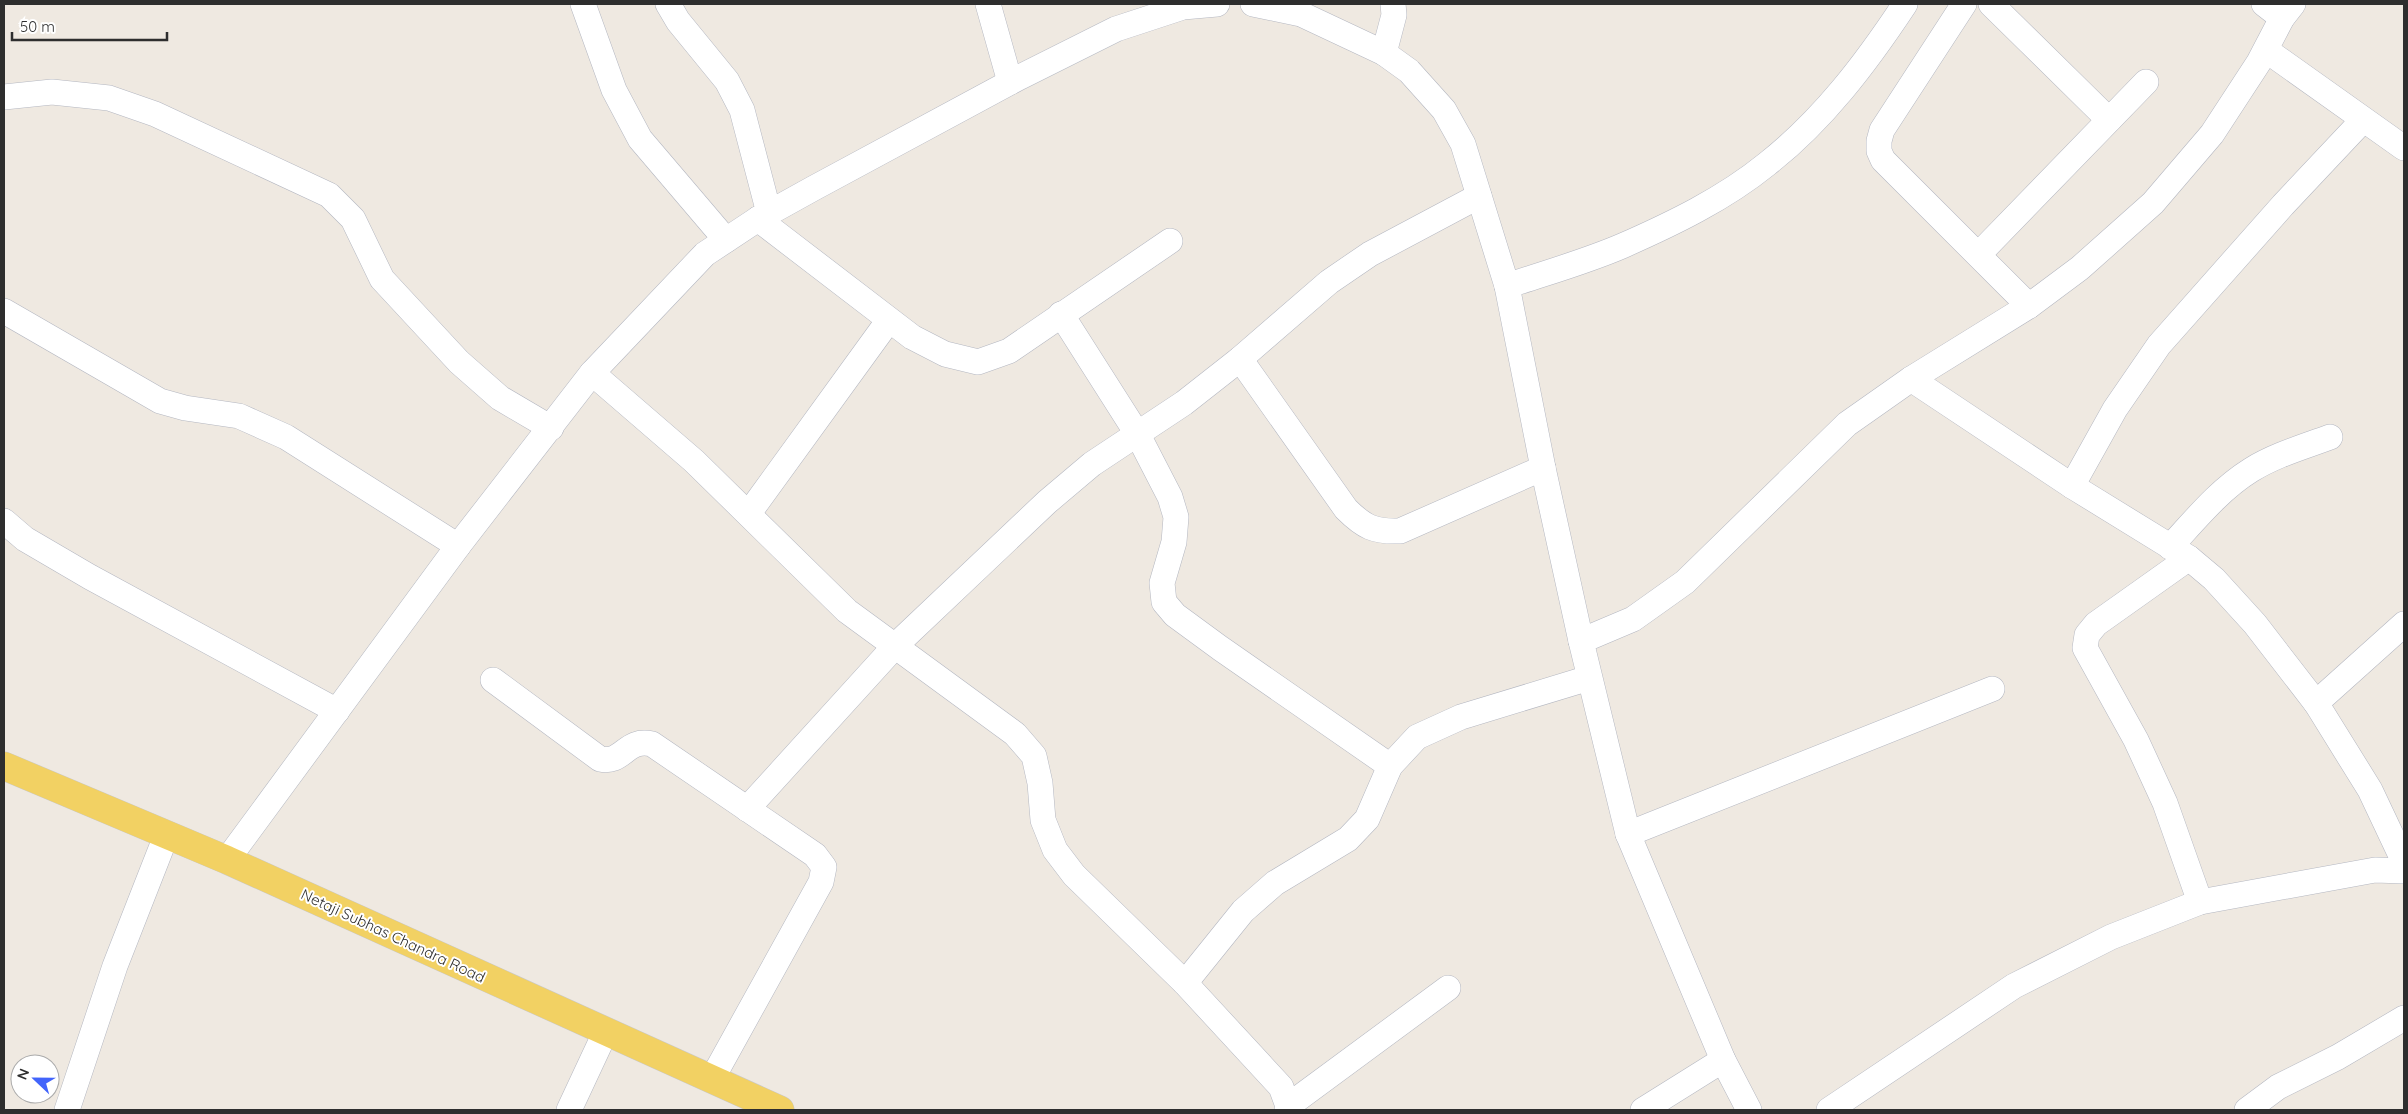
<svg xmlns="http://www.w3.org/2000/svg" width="2408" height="1114" font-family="Quicksand,sans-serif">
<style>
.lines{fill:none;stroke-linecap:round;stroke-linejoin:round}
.minor-casing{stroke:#b4b7c1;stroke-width:26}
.major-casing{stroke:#c9c9c9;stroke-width:29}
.minor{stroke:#fff;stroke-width:25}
.major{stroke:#f2d163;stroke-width:28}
.labels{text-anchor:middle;stroke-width:4;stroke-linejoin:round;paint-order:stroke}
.street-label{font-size:15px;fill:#2e2e2e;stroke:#fff}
</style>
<rect width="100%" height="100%" fill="#efe9e1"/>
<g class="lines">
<defs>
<g id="minor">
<polyline points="583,4 614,90 640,139 726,240"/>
<polyline points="668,4 678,21 727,81 742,110 769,213"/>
<polyline points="988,4 1010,82"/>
<polyline points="1253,4 1301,14 1384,53 1409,71 1444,110 1463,144 1507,286 1543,468 1581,641 1628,834 1723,1060 1749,1110"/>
<polyline points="1964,4 1882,130 1879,141 1879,151 1883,160 2029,306"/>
<polyline points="1991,4 2109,120"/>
<polyline points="2264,4 2282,18"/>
<polyline points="2266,50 2404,148"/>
<polyline points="1384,53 1394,15 1393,4"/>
<polyline points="4,97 52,92 109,98 155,114 329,195 353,219 382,279 459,362 500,398 551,428"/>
<polyline points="758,219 912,337 945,354 978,362 1009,351 1170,241"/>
<polyline points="1979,254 2146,82"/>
<path d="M1507,286C1545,273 1585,262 1622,246C1672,224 1724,199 1767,164C1823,120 1866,63 1905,4"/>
<polyline points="4,311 160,401 185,408 239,416 286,437 458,546"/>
<polyline points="1061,314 1138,435 1170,497 1176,517 1174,542 1162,583 1164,602 1175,615 1220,648 1390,766"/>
<path d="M1240,359L1346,509C1364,527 1374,532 1400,531L1543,468"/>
<polyline points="592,373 694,461 847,611 1015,734 1034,756 1040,783 1043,820 1055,850 1074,875 1185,983 1281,1087 1288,1106 1287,1110"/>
<polyline points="1911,379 2072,486 2189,558 2214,579 2255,624 2316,703 2370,790 2404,862"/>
<polyline points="2072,486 2115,409 2159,345 2283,205 2363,120"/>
<polyline points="749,513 889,320"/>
<polyline points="4,521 25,539 90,577 337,711"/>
<path d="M2170,547C2195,520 2219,490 2251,470C2275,455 2303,447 2330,437"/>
<polyline points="2189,558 2096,624 2087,635 2085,648 2136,740 2165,803 2200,902"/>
<polyline points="1581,641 1633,619 1685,582 1847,424 1911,379 2029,306 2080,268 2153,203 2212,134 2259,62 2282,18 2293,4"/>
<path d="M493,680L600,759C624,764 625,738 652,744L815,855L824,867L821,882L712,1079"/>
<polyline points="2316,703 2404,624"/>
<polyline points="747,809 896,645 1047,502 1092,464 1184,403 1240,359 1329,282 1370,254 1479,196"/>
<polyline points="1628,834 1992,689"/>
<polyline points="227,860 458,546 592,373 705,254 758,219 814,188 1020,77 1116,29 1183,7 1217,4"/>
<polyline points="1185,983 1243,911 1275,883 1348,839 1367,819 1390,766 1417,737 1461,717 1589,678"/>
<polyline points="1288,1106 1448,988"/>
<polyline points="67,1110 115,966 166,836"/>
<polyline points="569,1110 605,1033"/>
<polyline points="1643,1110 1723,1060"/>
<polyline points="1829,1110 2014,986 2111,937 2200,902 2375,870 2404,871"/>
<polyline points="2247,1110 2278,1087 2338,1057 2404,1018"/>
</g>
<polyline id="major" points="4,766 227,860 780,1110"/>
</defs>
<use href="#minor" class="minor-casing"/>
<use href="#major" class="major-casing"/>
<use href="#minor" class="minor"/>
<use href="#major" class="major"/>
</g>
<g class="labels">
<g class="street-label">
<text transform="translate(393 936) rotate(25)" y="5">Netaji Subhas Chandra Road</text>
</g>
</g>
<rect width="2408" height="1114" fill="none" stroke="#2e2e2e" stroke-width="10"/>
<g transform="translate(35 1079) rotate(292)"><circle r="24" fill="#ffffff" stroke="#ababab"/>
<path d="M0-4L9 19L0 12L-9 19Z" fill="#4264fb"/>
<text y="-8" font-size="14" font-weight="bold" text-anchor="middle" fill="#2e2e2e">N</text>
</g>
<path d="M12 32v8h155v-8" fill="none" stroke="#2e2e2e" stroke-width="2.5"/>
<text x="20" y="32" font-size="15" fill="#2e2e2e" stroke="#ffffff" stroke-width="4" paint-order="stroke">50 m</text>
</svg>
